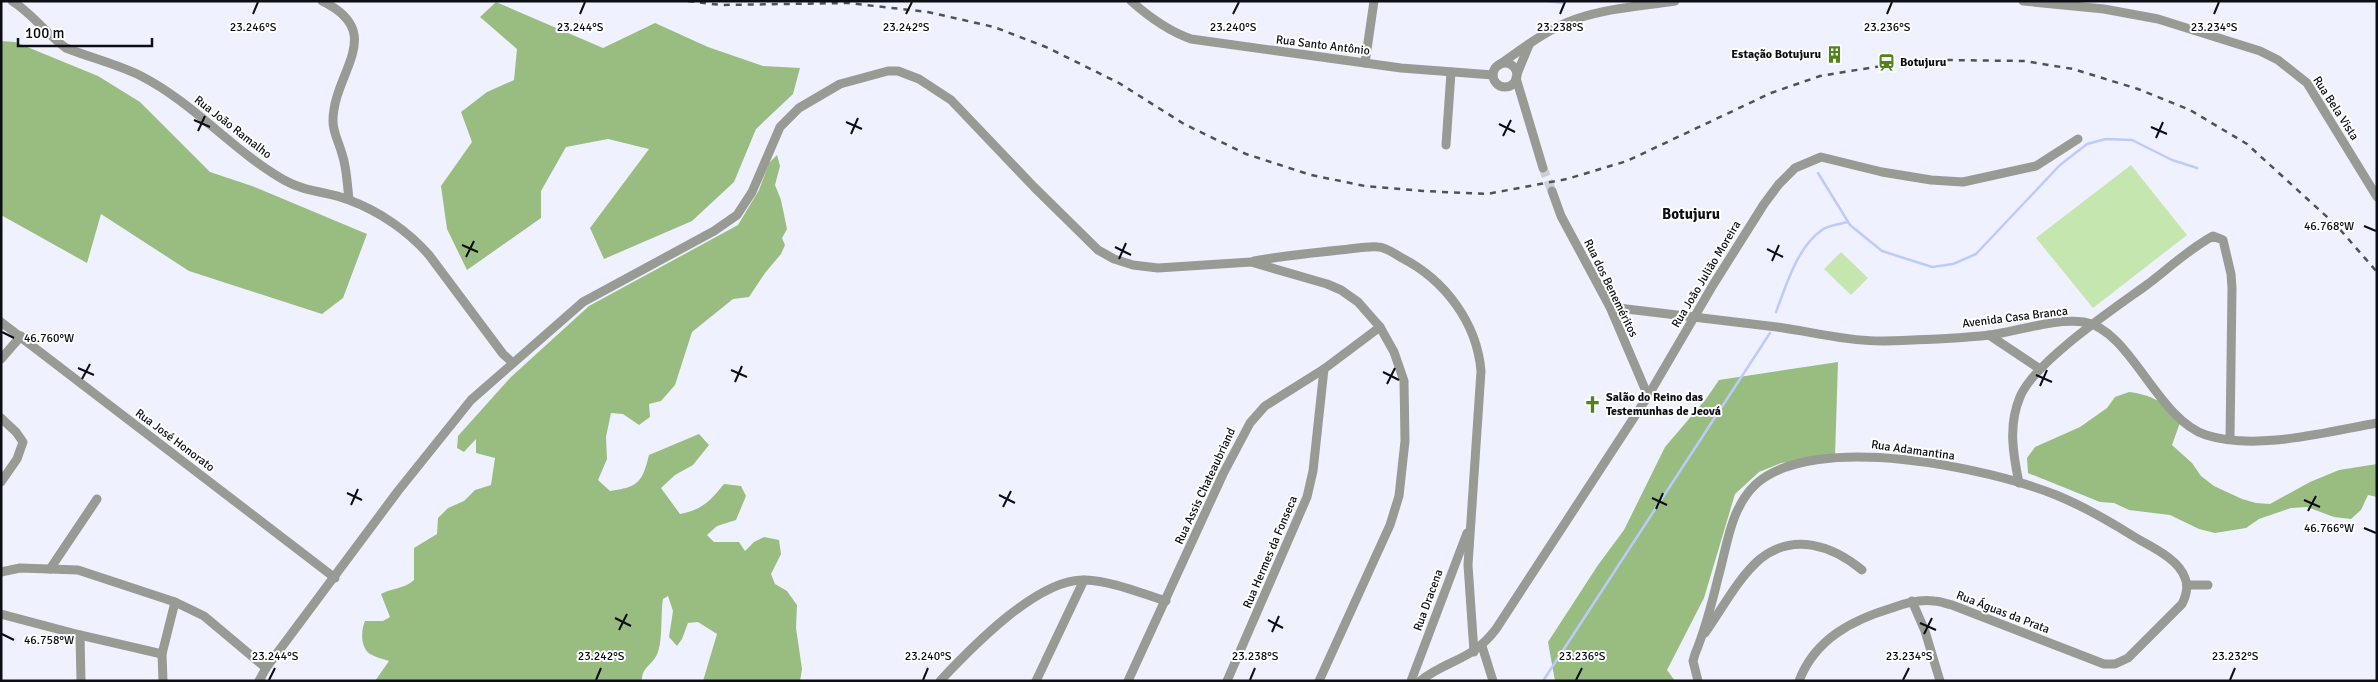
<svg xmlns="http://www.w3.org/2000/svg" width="2378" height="682" font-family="Signika,sans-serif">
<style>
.green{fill:#c5e6af}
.forest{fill:#99bc81}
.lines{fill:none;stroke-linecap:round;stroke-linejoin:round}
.stream{stroke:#becafc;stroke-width:2.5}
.minor-tunnel{stroke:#cdd0db;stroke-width:9;stroke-dasharray:9 4.5;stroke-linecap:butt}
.minor{stroke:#979b94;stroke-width:9}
.rail{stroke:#4f5159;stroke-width:2.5;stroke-dasharray:6 6;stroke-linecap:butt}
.ticks{fill:none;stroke:#0c0e14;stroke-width:2}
.labels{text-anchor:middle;stroke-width:4;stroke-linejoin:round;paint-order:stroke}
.street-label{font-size:12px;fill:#0c0e14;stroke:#fff}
.poi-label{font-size:12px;font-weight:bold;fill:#0c0e14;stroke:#fff;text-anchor:start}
.quarter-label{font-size:15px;font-weight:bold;fill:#0c0e14;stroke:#fff}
.ticks-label{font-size:12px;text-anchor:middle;fill:#0c0e14;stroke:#fff;stroke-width:4;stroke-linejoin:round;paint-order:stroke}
</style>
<rect width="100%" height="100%" fill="#eff2fe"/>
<g class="green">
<polygon points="2131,165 2187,235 2093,308 2036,238"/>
<polygon points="1841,252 1868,278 1851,295 1824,269"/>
</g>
<g class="forest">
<polygon points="496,2 603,48 655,23 708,47 763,66 800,68 793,94 756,129 734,182 692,221 604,259 590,228 649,149 608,139 566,147 541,191 541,218 467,270 447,229 441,186 472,142 461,112 487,92 514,80 517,49 480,17"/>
<polygon points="1,41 15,42 98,76 140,102 210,172 252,186 367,234 343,298 322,314 189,271 101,214 87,263 1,215"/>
<path d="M777,155L780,166L775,185L781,200L787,229L782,238L785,245L781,254L765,273L749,297L733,299L692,332L675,385L661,401L649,404L650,417L639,425L623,414L611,413L606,437L607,459L598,480L610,491C638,487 642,483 649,455L699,434L709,445L693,465L675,475L661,488L680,514C702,510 710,501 724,484L741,486L746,496L736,520L717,526L707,535L714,542H739L745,551L754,542L764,537L779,540L781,554L771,574L775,584L787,591L797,605L796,628L802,669L800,681H703L717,634L698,622L688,623L682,639L677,646L669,637L673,611L668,596L663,599C660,616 664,645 655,658C649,667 642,668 642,681H375L389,661C383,659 375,657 370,654C360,647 361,630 365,621H383L390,617L381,594C392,588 404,589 414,580V548L437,534L438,518L448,508L464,501L475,490L491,485L495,458L476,453V439L464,452L457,448L458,436L511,377L589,306L738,225L759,190L769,163Z"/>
<polygon points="1838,362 1835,456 1781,463 1759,472 1735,494 1704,598 1667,670 1675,681 1555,681 1548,642 1598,565 1624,530 1665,447 1706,399 1719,380"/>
<path d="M2129,392C2153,395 2163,403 2182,417L2172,445L2192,463L2201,476L2214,486L2242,499L2256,503L2270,504L2310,482L2339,470L2377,464V497L2368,495L2361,510L2351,519L2334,517L2307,507L2291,508L2259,519L2246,528L2215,533L2199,529L2170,515L2129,510L2114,503L2100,502L2028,473L2027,458L2035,447L2080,427L2107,408L2115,397Z"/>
</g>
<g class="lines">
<g class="stream">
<polyline points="1546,1 1563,3"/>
<polyline points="1818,173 1850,225 1882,251 1932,267 1953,264 1976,254 2060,165 2087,144 2106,139 2132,140 2172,160 2197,168"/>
<path d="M1776,312C1786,286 1797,247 1822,230C1828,225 1840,224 1848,222"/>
<polyline points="1543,681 1770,333"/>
</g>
<polyline class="minor-tunnel" points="1543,168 1552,191"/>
<g class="minor">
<path d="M12,1C33,14 46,34 66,48C91,58 117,64 141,76C194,103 233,151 284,180C307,193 327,191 349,200C379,211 408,231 429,255L503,354L513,363"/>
<path d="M322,1C388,33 333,72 333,121C333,133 339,142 342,154C347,168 347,184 349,199"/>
<path d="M1131,1C1149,17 1168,31 1191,39L1401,68L1493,75"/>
<polyline points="2023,1 2104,9 2158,19 2260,51 2278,60 2307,83 2377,197"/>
<polyline points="1365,63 1374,1"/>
<circle cx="1505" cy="75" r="12"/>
<path d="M1499,65C1523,48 1549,28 1576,19C1607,8 1642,6 1675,1"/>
<polyline points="1517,74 1529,45"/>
<polyline points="1516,78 1543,168"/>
<polyline points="1446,145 1451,72"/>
<polyline points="1552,191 1561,216 1610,307 1648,396"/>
<path d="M1254,261C1282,256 1311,253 1340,250C1353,249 1366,246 1378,247C1386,247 1395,254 1402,258C1445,280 1477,323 1481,371L1468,565L1474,652"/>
<path d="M1610,307C1665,314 1721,320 1777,327C1813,332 1847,341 1883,341C1918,340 1955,339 1990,335C2020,331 2053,318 2084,322C2131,330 2156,418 2206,435C2256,451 2326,432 2377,423"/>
<polyline points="1,322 335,578"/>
<polyline points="1989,335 2040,369"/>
<polyline points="1,359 21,336"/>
<polyline points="1,418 16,432 23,442 17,459 1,482"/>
<path d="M2019,483C2013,454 2008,425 2020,397C2034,362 2115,308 2148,284C2169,268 2189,249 2213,236L2223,240L2231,274L2232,288L2230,439"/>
<polyline points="50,569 97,499"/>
<polyline points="1,572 20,568 78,570 175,602 204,616 266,668"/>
<polyline points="2187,585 2208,585"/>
<polyline points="1912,601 1925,631 1940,681"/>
<polyline points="1,614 80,635 162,654"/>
<path d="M1705,633C1722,609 1738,578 1760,559C1794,532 1833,546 1862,570"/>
<polyline points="80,635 81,681"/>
<polyline points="1482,646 1493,681"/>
<polyline points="163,681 162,654 175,602"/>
<polyline points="259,681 266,668 398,491 471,400 583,302 714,231 737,215 752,192 780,127 799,108 840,84 888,71 898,71 919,79 951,100 1034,187 1098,250 1114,259 1133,265 1158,268 1251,262 1327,284 1341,290 1358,302 1380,327 1394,352 1404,381 1405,441 1399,496 1390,525 1319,681"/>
<path d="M940,681C971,648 1038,578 1085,580C1112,581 1140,593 1166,601"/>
<polyline points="1036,681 1084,580"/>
<polyline points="1128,681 1223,474 1250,423 1265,406 1324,369 1380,327"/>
<polyline points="1227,681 1307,497 1313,471 1324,369"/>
<polyline points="1411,681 1467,533"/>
<path d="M1420,681C1448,659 1472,661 1496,629L1648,396L1713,285L1764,204L1779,184L1795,168L1821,157L1882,172L1931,180L1963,182L2036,166L2078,139"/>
<path d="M1698,681L1693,661L1695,654C1705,630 1712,603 1718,578C1727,547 1730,508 1756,484C1815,431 1989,468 2056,495C2083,506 2109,521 2133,536C2151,547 2178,558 2185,578C2189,587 2186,596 2182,604L2128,658L2115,664H2104L1952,605C1946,604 1940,601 1934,601C1919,599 1905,603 1892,608C1852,620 1815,639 1799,681"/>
</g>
<polyline class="rail" points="688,1 721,5 848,3 928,12 994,27 1046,47 1119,83 1184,124 1246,154 1311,175 1365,186 1423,191 1487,194 1567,179 1627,161 1771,93 1820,76 1875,67 1944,60 2025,61 2073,69 2138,89 2190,110 2247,144 2337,226 2377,272"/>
</g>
<path class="ticks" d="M253,14L258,2M580,14L585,2M906,14L912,2M1233,14L1239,2M1560,14L1565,2M1887,14L1892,2M2214,14L2219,2M194,120L210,127M846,122L862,129M1499,124L1515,132M2151,127L2167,134M198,131L205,116M851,134L858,118M1503,136L1511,120M2156,138L2163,122M2364,226L2376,231M462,245L478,252M1115,247L1131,255M1767,249L1783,257M466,257L474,241M1119,259L1126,243M1772,261L1779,245M2,332L14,338M78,368L94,375M731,370L747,377M1383,372L1399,380M2036,375L2052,382M82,379L90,364M735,382L742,366M1387,384L1395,368M2040,386L2047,370M347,493L362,500M999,495L1015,503M1652,498L1667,505M2304,500L2320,507M351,505L358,489M1003,507L1011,491M1656,509L1663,493M2308,511L2316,496M2364,528L2376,533M615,618L631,626M1268,620L1283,628M1920,623L1936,630M619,630L627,614M1272,632L1279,616M2,634L14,640M1924,634L1932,618M269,680L275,668M596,680L601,668M923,680L928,668M1250,680L1255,668M1576,680L1582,668M1903,680L1909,668M2230,680L2235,668"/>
<defs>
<symbol id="building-bare" viewBox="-9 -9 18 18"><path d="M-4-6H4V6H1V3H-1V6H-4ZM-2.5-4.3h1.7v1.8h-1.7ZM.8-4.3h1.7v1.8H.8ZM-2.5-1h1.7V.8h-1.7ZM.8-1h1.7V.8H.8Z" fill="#50841a" stroke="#fff" stroke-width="2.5" paint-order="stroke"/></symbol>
<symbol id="station-bare" viewBox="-9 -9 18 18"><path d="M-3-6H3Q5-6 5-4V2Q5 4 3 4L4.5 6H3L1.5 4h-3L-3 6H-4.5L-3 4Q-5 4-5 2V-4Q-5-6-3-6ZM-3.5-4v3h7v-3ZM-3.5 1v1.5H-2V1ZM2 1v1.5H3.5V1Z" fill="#50841a" stroke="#fff" stroke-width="2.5" paint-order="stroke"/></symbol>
<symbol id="church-bare" viewBox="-9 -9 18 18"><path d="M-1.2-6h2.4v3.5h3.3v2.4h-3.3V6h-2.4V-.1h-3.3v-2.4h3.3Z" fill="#50841a" stroke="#fff" stroke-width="2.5" paint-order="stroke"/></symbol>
</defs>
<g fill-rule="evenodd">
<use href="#building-bare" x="1822" y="42" width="25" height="25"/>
<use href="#station-bare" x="1874" y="50" width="25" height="25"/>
<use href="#church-bare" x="1580" y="392" width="25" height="25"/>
</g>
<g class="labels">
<g class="street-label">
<text transform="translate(1323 45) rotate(7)" y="4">Rua Santo Antônio</text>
<text transform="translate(2336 108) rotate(57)" y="4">Rua Bela Vista</text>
<text transform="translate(233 127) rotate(38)" y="4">Rua João Ramalho</text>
<text transform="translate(1706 274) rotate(-59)" y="4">Rua João Julião Moreira</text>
<text transform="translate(1611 288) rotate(64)" y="4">Rua dos Beneméritos</text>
<text transform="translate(2015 317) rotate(-7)" y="4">Avenida Casa Branca</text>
<text transform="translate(175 440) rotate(37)" y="4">Rua José Honorato</text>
<text transform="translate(1913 450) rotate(8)" y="4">Rua Adamantina</text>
<text transform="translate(1205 486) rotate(-65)" y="4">Rua Assis Chateaubriand</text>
<text transform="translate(1270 552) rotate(-67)" y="4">Rua Hermes da Fonseca</text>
<text transform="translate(1428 600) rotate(-70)" y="4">Rua Dracena</text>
<text transform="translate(2003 612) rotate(21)" y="4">Rua Águas da Prata</text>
</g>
<g class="poi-label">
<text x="1821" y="58" text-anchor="end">Estação Botujuru</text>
<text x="1900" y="66">Botujuru</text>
<text x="1606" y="401">Salão do Reino das<tspan x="1606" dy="14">Testemunhas de Jeová</tspan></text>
</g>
<g class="quarter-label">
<text x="1691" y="219">Botujuru</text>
</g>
</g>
<g class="ticks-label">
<text x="253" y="31">23.246°S</text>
<text x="580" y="31">23.244°S</text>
<text x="906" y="31">23.242°S</text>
<text x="1233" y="31">23.240°S</text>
<text x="1560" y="31">23.238°S</text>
<text x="1887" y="31">23.236°S</text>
<text x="2214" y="31">23.234°S</text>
<text x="2329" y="230">46.768°W</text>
<text x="49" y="342">46.760°W</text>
<text x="2329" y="532">46.766°W</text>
<text x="49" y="644">46.758°W</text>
<text x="275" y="660">23.244°S</text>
<text x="601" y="660">23.242°S</text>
<text x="928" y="660">23.240°S</text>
<text x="1255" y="660">23.238°S</text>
<text x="1582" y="660">23.236°S</text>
<text x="1909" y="660">23.234°S</text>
<text x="2235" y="660">23.232°S</text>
</g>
<rect width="2378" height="682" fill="none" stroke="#0c0e14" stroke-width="5"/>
<path d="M18 38v8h134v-8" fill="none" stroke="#0c0e14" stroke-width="2.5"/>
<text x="25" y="38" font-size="15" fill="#0c0e14" stroke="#ffffff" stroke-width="4" paint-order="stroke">100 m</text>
</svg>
